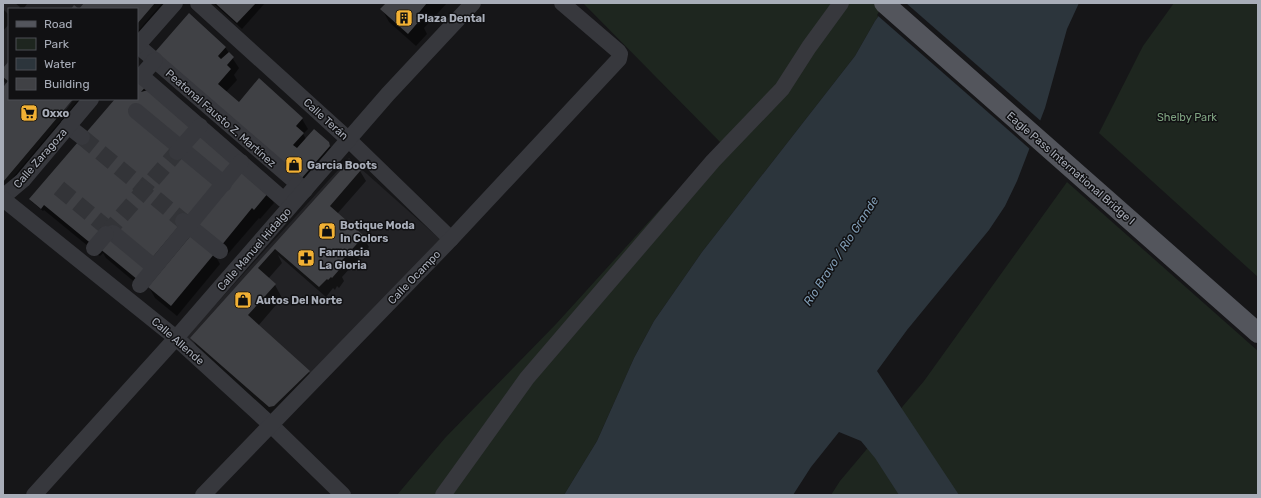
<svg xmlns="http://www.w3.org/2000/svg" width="1261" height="498" font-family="Rubik,sans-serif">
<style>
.built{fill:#222225}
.green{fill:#1e261f}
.water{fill:#2c353c}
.pier{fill:#161618}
.shadow{fill:#0007}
.building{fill:#404145}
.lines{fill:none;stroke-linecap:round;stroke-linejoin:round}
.minor-tunnel{stroke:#333438;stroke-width:16;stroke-dasharray:16 8;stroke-linecap:butt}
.minor{stroke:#37383d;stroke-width:16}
.major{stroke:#53555c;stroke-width:20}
.labels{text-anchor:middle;stroke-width:3;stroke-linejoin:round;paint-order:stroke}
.poi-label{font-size:11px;font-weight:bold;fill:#a8adb8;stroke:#111113;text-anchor:start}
.park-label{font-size:11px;fill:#7fa381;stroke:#111113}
.street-label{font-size:11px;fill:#a8adb8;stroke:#111113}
.water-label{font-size:12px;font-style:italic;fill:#7f9bb3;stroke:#111113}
</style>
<rect width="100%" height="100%" fill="#161618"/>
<g class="built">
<polygon points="3,3 162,3 137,32 137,9 9,9 9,99 79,99 3,189"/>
<polygon points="349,158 441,240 271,414 183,340"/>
</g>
<g class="green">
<polygon points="583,3 888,3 875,21 855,56 702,252 654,321 634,358 597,441 564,495 397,495 445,438 557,323 664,205 722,144"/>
<polygon points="1174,3 1258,3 1258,277 1099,133 1143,46"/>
<polygon points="1067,182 1258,351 1258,495 831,495 840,481 924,381"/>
</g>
<polygon class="water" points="888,3 1079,3 1067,29 1045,108 1017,181 1005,206 989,230 907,330 877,371 959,495 899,495 875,458 861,441 839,432 811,467 793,495 564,495 597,441 634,358 654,321 702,252 855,56 875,21"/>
<polygon class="pier" points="885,3 906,3 1042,122 1031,150 877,15"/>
<g class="shadow">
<polygon points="15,3 26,3 27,4 24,8 25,9 18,9 20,7"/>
<polygon points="88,3 168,3 137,41 137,9 80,9"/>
<polygon points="213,3 265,3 242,29"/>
<polygon points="387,3 447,3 424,28 427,34 416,46 389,22 382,9"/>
<polygon points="3,9 9,15 9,24 3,31"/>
<polygon points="225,47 239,68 234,75 237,80 226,92 239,103 302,119 308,129 303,134 306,139 328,143 332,150 305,185 162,63"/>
<polygon points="9,62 9,99 72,99 63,109 65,111 74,99 83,99 39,156 3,188 3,86 4,87 6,84 3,80 3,69"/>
<polygon points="137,78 269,193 274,203 260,219 259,218 227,255 204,236 144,290 106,258 103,253 100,256 44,210 43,211 32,202 30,199 117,99 137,99"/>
<polygon points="350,162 360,171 366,181 337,214 363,237 369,247 342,277 344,281 339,288 337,286 335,290 333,288 326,297 278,255 282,263 268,279 275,285 282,298 258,326 309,372 315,382 273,416 199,351 192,338"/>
<polygon points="214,253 220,264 177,316 155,298 149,287"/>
</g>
<g class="building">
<polygon points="84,3 155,3 137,24 137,9 71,9 74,5 79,9"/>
<polygon points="215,3 256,3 237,23"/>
<polygon points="386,3 427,3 416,16 420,20 408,34 380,9"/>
<polygon points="189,13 226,47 218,56 221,59 229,52 234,57 227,65 231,69 218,84 239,102 259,78 303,118 296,126 304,133 293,145 297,148 314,129 329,142 330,146 301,179 155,52"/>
<polygon points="9,61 9,99 73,99 3,182 3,85 4,86 8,81 3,77 3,68"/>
<polygon points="137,76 147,85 141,92 148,90 195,127 181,143 215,183 152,258 148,268 138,280 99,248 94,246 44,205 41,209 29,199 115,99 137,99"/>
<polygon points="199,135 234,164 223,178 188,148"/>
<polygon points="350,160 361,170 330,206 364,236 336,267 339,270 332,278 331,277 328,280 327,279 319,287 275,249 258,268 276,284 248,315 310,371 274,406 269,407 190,338"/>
<polygon points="242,169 269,192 254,210 252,208 221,246 197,226"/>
<polygon points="192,234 215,253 171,306 148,287"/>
</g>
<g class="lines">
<g class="minor-tunnel">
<polyline points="82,137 183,221"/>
<polyline points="59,188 113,233"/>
<polyline points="106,234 177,152"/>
</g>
<g class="minor">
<polyline points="198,3 349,140 451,239"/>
<polyline points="137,45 305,190"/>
<polyline points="137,46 175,3"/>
<polyline points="155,60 141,76 145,79 284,200 297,185"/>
<polyline points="136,111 224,184"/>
<polyline points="68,126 82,137"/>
<polyline points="177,152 200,126"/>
<polyline points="3,197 23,180 91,99"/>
<polyline points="3,199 176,338 271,425 343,495"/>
<polyline points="183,221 220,251"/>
<polyline points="113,233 154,267"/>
<polyline points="94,248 106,234"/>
<polyline points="140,285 241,162"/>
<polyline points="34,495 176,338 388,94 473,3"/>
<polyline points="203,495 451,239 619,59 620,54 618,51 562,3"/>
<polyline points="443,495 527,378 713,161 782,89 809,47 841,3"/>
</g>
<polyline class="major" points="884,3 1258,333"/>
</g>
<defs>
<symbol id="building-square" viewBox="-11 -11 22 22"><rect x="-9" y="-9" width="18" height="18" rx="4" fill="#f2b134" stroke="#111113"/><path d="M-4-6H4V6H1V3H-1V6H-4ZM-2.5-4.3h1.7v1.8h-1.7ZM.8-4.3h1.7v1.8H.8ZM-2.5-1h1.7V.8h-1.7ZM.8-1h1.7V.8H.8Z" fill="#111"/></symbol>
<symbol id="supermarket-square" viewBox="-11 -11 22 22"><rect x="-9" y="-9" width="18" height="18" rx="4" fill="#f2b134" stroke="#111113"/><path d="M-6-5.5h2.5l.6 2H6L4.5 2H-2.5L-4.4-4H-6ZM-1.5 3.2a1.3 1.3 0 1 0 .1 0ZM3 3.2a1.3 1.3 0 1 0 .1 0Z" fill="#111"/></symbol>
<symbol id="shop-square" viewBox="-11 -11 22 22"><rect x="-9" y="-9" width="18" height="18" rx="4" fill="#f2b134" stroke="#111113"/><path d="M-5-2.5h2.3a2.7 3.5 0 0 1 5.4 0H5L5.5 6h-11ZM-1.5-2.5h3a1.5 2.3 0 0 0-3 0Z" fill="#111"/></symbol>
<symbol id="pharmacy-square" viewBox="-11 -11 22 22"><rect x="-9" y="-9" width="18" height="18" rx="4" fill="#f2b134" stroke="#111113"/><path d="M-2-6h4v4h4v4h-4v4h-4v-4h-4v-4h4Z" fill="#111"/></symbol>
</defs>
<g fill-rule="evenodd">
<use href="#building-square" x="394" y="8" width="20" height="20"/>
<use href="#supermarket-square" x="19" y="103" width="20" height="20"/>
<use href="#shop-square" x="284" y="155" width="20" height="20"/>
<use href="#shop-square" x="317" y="221" width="20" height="20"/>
<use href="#pharmacy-square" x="296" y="248" width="20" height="20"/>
<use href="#shop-square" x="233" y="290" width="20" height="20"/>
</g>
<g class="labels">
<g class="poi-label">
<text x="417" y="22">Plaza Dental</text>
<text x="42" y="117">Oxxo</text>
<text x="307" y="169">Garcia Boots</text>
<text x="340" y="229">Botique Moda<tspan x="340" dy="13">In Colors</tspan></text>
<text x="319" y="256">Farmacia<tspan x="319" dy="13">La Gloria</tspan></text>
<text x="256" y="304">Autos Del Norte</text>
</g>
<g class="park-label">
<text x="1187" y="121">Shelby Park</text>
</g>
<g class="street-label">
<text transform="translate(221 118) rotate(41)" y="4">Peatonal Fausto Z. Martínez</text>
<text transform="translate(326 119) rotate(42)" y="4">Calle Terán</text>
<text transform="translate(40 158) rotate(-49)" y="4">Calle Zaragoza</text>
<text transform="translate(1071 168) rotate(41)" y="4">Eagle Pass International Bridge I</text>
<text transform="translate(254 249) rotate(-49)" y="4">Calle Manuel Hidalgo</text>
<text transform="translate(414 277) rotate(-46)" y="4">Calle Ocampo</text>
<text transform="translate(178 341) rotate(41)" y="4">Calle Allende</text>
</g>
<g class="water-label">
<text transform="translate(841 251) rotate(-57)" y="4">Río Bravo / Rio Grande</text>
</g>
</g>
<rect width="1261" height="498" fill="none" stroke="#a8adb8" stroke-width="8"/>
<rect x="8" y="8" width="130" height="92" fill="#111113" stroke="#4d4f55"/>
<rect x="16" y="21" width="20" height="6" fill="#53555c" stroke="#4d4f55"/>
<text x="44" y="28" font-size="12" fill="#a8adb8">Road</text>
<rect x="16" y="38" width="20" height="12" fill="#1e261f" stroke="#4d4f55"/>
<text x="44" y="48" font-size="12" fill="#a8adb8">Park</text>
<rect x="16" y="58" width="20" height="12" fill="#2c353c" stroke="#4d4f55"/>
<text x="44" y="68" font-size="12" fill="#a8adb8">Water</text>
<rect x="16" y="78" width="20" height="12" fill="#404145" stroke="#4d4f55"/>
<text x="44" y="88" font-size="12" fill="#a8adb8">Building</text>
</svg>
